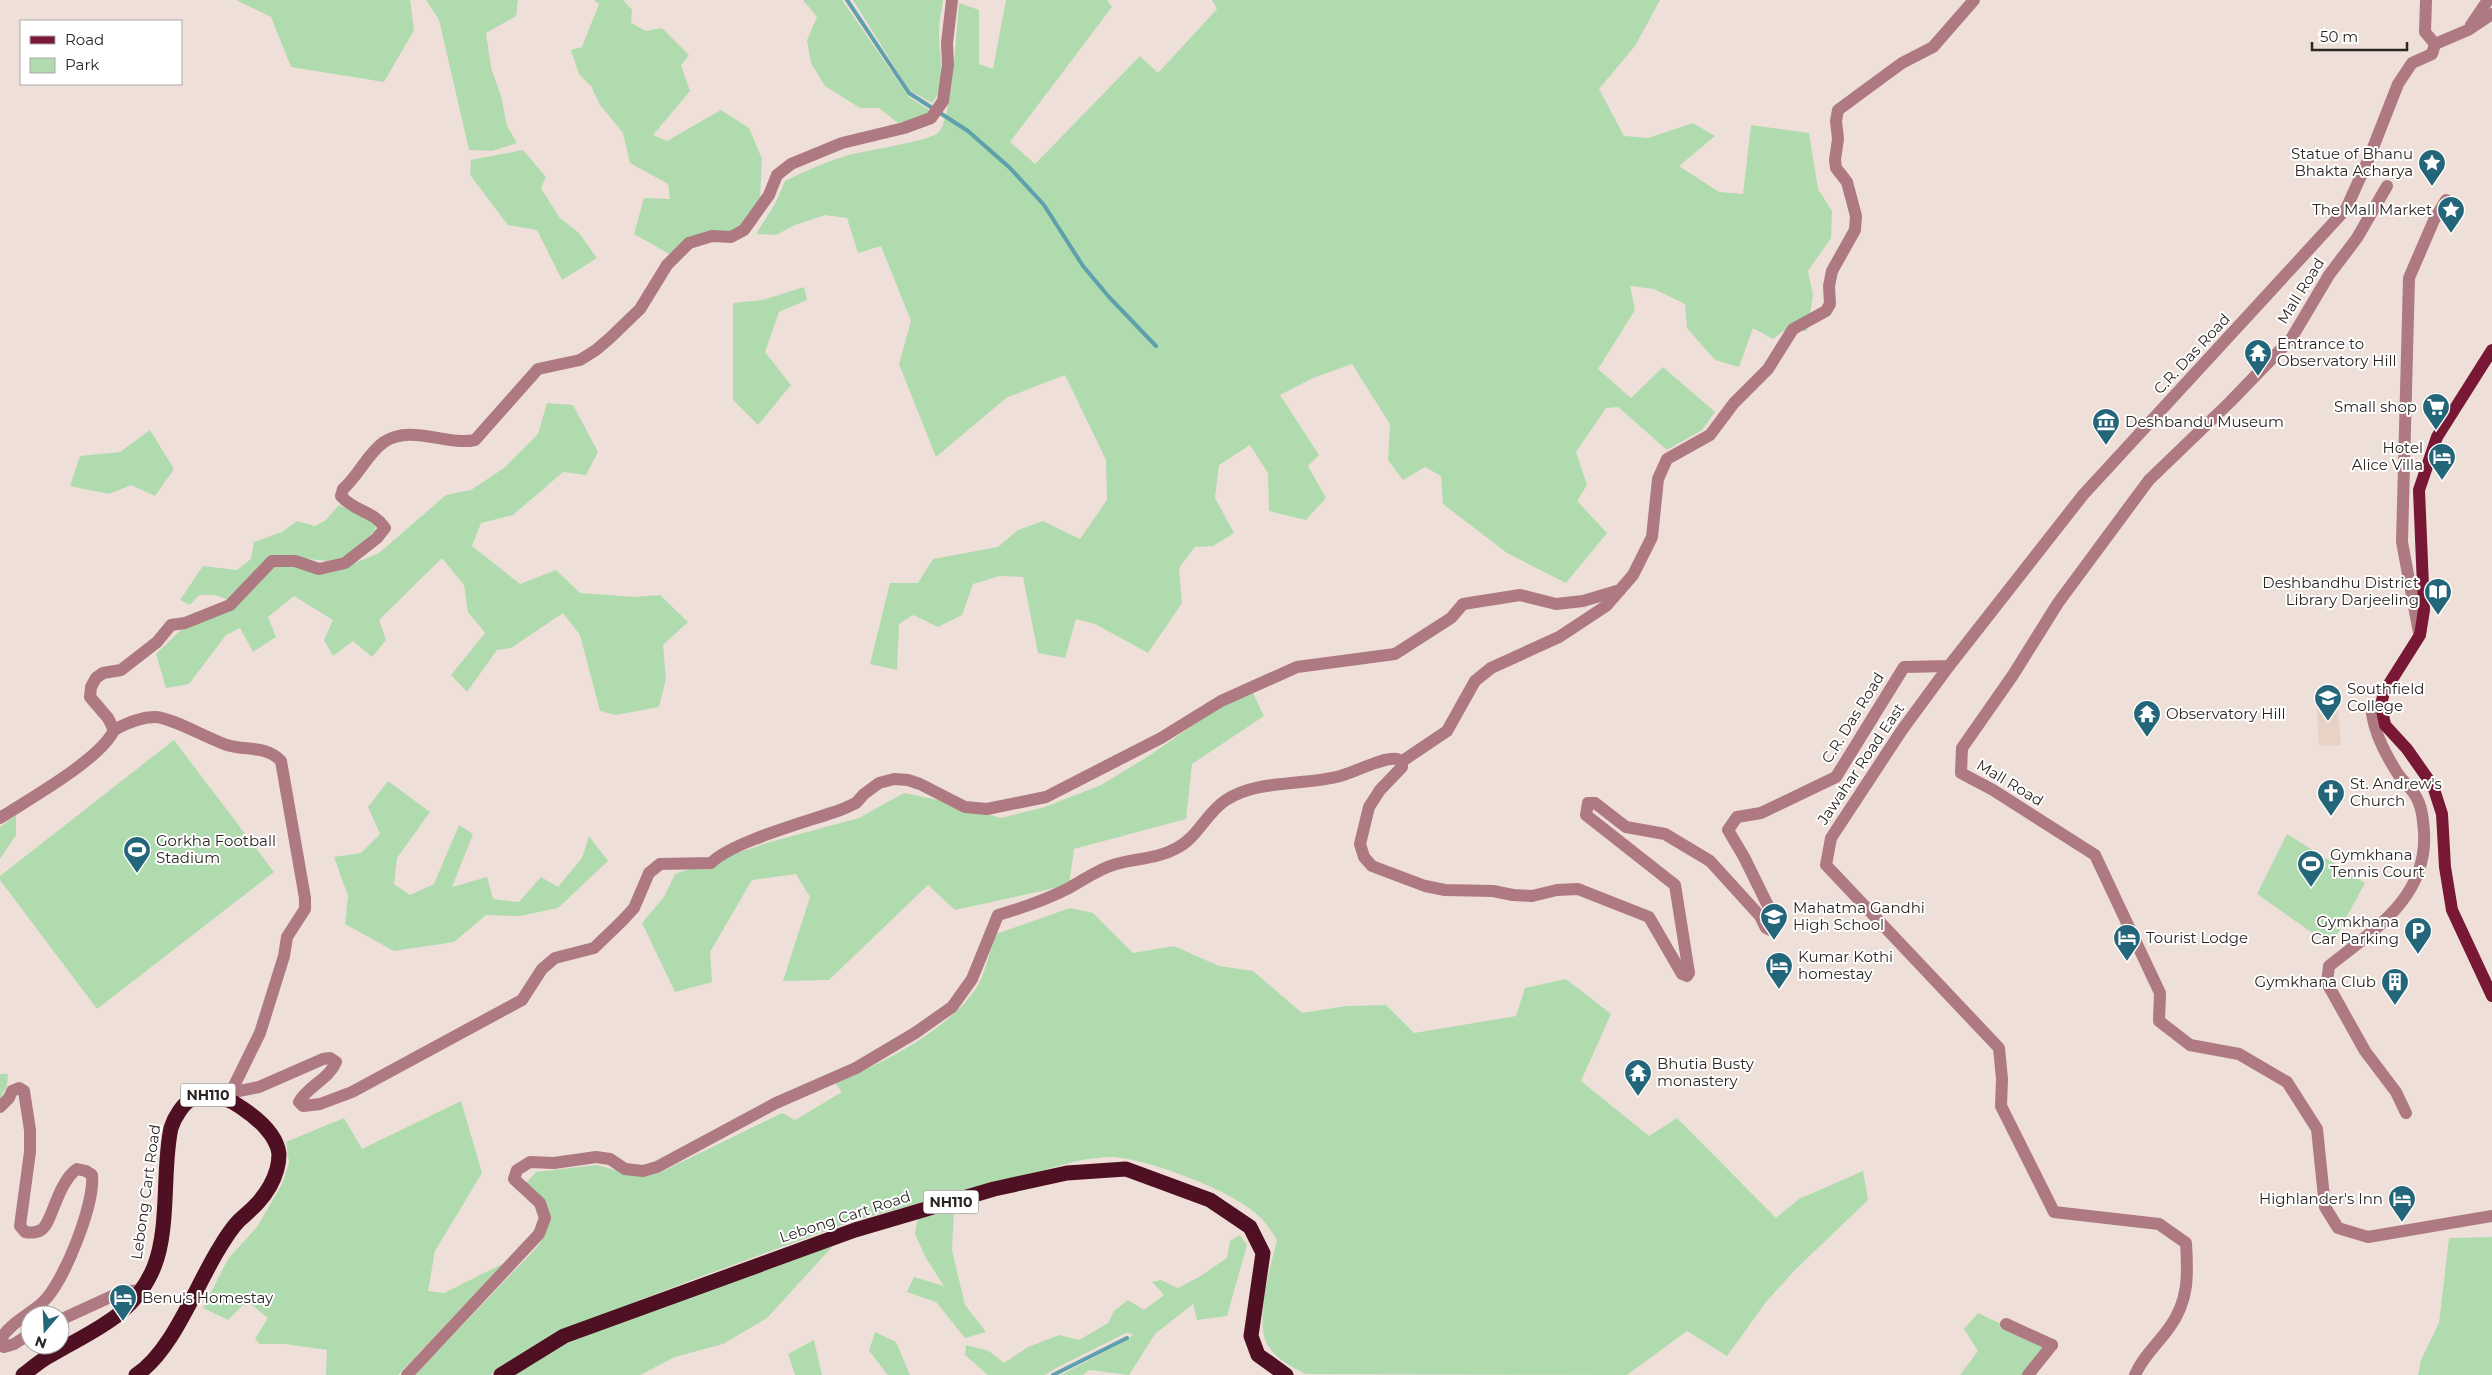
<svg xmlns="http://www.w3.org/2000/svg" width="2492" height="1375" font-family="Montserrat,sans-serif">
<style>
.built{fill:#e8d2c6}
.green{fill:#b0dbaf}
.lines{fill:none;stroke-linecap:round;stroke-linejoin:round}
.stream{stroke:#5ea0ab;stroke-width:4}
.minor{stroke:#af7982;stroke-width:12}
.major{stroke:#781835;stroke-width:12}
.highway{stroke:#4e1022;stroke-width:15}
.labels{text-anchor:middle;stroke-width:4;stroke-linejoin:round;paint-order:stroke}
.shield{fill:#fff;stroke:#6b6765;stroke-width:1}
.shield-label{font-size:14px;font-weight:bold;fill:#2c2623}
.poi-label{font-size:15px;fill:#2c2623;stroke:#fff;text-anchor:start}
.street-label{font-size:15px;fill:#2c2623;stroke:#fff}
</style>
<rect width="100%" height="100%" fill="#eee0d8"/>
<polygon class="built" points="2337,699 2341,745 2319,746 2316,700"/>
<g class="green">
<polygon points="236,0 410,0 414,30 384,82 291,67 271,17"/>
<polygon points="426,0 518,0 516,16 486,33 491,68 501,96 507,126 517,143 492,151 469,150 439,20"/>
<polygon points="594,0 623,0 632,10 631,23 646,31 662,28 689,55 681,65 690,91 653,135 667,141 721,110 749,128 762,159 760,200 738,230 673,256 634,234 644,198 670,199 668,184 630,163 623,133 600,105 591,86 579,74 571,50 582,47 599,4"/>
<polygon points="803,0 842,0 909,97 929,110 925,117 898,123 879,108 860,108 825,86 811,63 807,40 817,17"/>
<path d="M853,0H943C942,10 939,21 939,31C938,56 949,82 932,103L909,90Z"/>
<path d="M1006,0H1107L1112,7L1010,142L1035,164L1140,56L1158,73L1217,9L1212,0H1660L1635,46L1599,89L1624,136L1648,138L1693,123L1715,136L1679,166L1719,192L1743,194L1751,125L1809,133L1818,189L1832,211L1831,238L1808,271L1813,295L1807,331H1783L1773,339L1753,328L1739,367L1715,360L1687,328L1685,304L1654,289L1630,286L1635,310L1598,369L1631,398L1663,367L1715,412L1702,430L1667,450L1618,407L1606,408L1576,452L1587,485L1577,501L1607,533L1566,583L1507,553L1443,504L1441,476L1425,467L1403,480L1388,460L1390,424L1352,364L1313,378L1280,395L1319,455L1308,466L1326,498L1306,520L1269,511L1268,473L1250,445L1219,465L1215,498L1234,533L1213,546L1195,547L1179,568L1182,603L1148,653L1095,624L1076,619L1065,658L1038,653L1023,577L1000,576L973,584L962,615L938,627L913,615L899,624L897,670L870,664L890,583H918L933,559L998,547L1018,530L1043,521L1080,539L1107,500L1106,460L1065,375L1006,398L936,457L899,364L911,321L881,246L858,253L847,218L825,215L795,225L776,235L756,234L775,204L785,181C806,171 827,161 849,155C867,150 926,142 938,133C952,122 957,24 959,3L979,10V64L993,69Z"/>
<polygon points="523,150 546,177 541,188 559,217 579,233 597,258 562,280 537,230 508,225 470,175 471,160"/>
<polygon points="804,287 807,300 779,312 765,352 791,385 758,425 733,400 733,303 763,300"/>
<polygon points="547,403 573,405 598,452 586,475 563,472 513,515 481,523 472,546 520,584 556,570 580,593 634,597 660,595 688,622 663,645 666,679 659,707 616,715 600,711 580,635 563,613 511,648 497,650 467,692 451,675 485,633 468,612 464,585 442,558 379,620 386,640 372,657 353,641 333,656 324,640 333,620 294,596 268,617 276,637 253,652 240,628 226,635 189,684 166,688 156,654 183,628 213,615 274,565 350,565 379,553 446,495 471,490 504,468 538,434"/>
<polygon points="150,430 174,469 155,496 131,485 109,494 70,486 80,456 120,452"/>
<polygon points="339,505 376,523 375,531 345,557 327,561 290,557 267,559 228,600 215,595 199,595 190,605 180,600 203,566 237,570 251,559 254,542 282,532 297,521 315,526 326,520"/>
<polygon points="1252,691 1264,716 1192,764 1186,819 1074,849 1069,885 955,910 928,885 829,980 783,981 810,897 796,874 752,880 710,952 712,982 675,992 642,923 664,897 675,874 770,842 859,818 904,793 943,801 1001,818 1045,807 1101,785 1147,757 1224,704"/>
<polygon points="174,740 274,872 97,1009 0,880 0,876"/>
<polygon points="388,781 430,812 397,858 394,884 410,895 434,884 459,825 473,834 452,887 487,877 493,899 519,902 541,877 558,887 582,858 589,836 608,861 558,908 520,916 486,915 454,942 394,951 345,924 348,896 334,857 361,853 380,834 368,807"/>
<polygon points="16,815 16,835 0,859 0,827"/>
<polygon points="2287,834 2365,883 2331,946 2257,894"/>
<path d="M1070,908L1093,913L1133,953L1174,946L1219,966L1253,971L1302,1013L1347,1006L1386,1005L1414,1033L1516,1016L1525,988L1566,979L1611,1014L1581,1081L1649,1136L1677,1118L1776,1218L1799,1199L1863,1171L1868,1200L1795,1270L1766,1302L1727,1356L1687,1331L1627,1375L1306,1374C1292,1367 1278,1360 1269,1347C1253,1325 1271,1265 1277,1240C1272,1233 1267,1224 1261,1218C1235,1191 1148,1159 1112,1157C1101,1157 1091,1159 1081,1160L853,1221L689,1281L558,1332L490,1375H415L538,1246C557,1218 552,1203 526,1183L536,1172L596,1165L642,1177L659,1173L782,1113L795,1120L842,1092L834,1082C878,1067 954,1027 978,985C986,970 990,950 996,934Z"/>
<polygon points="0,1074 8,1074 7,1086 0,1099"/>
<polygon points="461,1101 482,1173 435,1251 428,1291 444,1293 504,1263 398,1375 326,1375 327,1350 284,1344 260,1344 255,1339 268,1318 247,1301 228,1320 203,1308 228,1259 257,1227 282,1184 289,1163 286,1142 344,1118 362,1149"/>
<polygon points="954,1211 952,1250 965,1305 986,1332 965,1338 936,1302 907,1292 914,1277 944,1286 926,1258 915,1234 918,1218"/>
<polygon points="1240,1235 1247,1245 1227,1316 1197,1320 1193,1304 1155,1334 1129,1375 1089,1370 1083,1375 1061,1375 1129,1339 1133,1334 1126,1333 1056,1368 1045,1375 988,1375 965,1355 966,1345 989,1351 1004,1363 1028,1347 1059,1335 1079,1340 1108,1323 1114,1311 1128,1300 1144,1310 1164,1295 1152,1282 1161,1280 1178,1288 1199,1277 1227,1258 1230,1241"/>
<polygon points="2492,1237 2492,1375 2418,1375 2421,1360 2439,1323 2449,1238"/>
<polygon points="833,1246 767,1318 723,1344 675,1357 640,1375 513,1375 567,1340"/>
<polygon points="1978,1313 2045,1345 2023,1375 1960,1375 1978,1351 1964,1329"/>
<polygon points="875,1332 896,1342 910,1375 888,1375 869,1351"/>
<polygon points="814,1340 822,1375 795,1375 788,1354"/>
</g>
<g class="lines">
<g class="stream">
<polyline points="847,0 909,93 968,131 1010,168 1044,205 1083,266 1109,297 1156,346"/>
<polyline points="1053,1375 1127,1338"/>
</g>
<g class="minor">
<polyline points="2471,25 2488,0"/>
<polyline points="2435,44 2468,30 2492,14"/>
<polyline points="2387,186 2357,238 2329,275 2291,339 2230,402 2149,480 2058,603 2013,675 1962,748 1961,773 1993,790 2095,855 2160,993 2159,1021 2190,1045 2239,1054 2287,1082 2317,1129 2325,1207 2338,1228 2368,1237 2492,1216"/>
<polyline points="2419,633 2402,542 2409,278 2434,220 2446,200"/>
<path d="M1949,666L1902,730L1831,838L1826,865L1999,1048L2002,1079L2001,1106L2054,1212L2159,1224L2186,1243C2188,1275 2189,1301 2169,1328C2157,1345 2143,1356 2135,1375"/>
<path d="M2381,705L2376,707L2372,714C2375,734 2387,757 2398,774C2403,781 2410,787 2415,795C2422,806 2423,819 2424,832C2428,897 2374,930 2329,966L2327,983L2365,1051L2396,1092L2406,1113"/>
<path d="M114,730C125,724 142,717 155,717C171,717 208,739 227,745C246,751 266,745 281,761L305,898V909L287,937L284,956L260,1033L231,1092"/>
<polyline points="1401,762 1447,731 1475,681 1491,668 1559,637 1606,606 1620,590"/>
<path d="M0,818C29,799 101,759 114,730L108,718L90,697L91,687L96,678L103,673L121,670L157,642L171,625L185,623L230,605L272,561H295L319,569L345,563L377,538L385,528C373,510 356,513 341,496L343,489C359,475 367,454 384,442C411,424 446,446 475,440L538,369L580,360L596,350L610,338L640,309L667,265L689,243L712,236L731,237L744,230L769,195L777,175L791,164L842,143L904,128L931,118L943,101L948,65L947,43L952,0"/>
<path d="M219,1095L259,1087L323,1059L330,1058L336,1062C329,1079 308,1086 299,1102L303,1106L320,1104L352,1092L522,1000L542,969L555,958L594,948L622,921L634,908L649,873L660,864L711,863C733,841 810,821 843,809L856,803L864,794L879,783L894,779L908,780L920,784L965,807L987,809L1046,797L1161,738L1221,701L1297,667L1395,654L1451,618L1463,604L1520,595L1556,604L1583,601L1620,590L1633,575L1652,537L1658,479L1667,459L1710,435L1734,403L1768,369L1793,329L1826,311L1830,304L1829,286L1832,271L1855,230L1856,216L1847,182L1836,168L1835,160L1838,139L1836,121L1838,110L1902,63L1933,47L1974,0"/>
<path d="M0,1107L9,1098L12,1091L19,1088L24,1091L30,1130V1152L20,1226L25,1232C31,1233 36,1233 41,1230C52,1224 57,1183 77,1169L86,1171L92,1175C95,1204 64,1282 43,1302C29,1315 10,1323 0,1340"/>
<polyline points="60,1320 121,1292 142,1290"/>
<polyline points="2006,1324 2052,1345"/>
<polyline points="0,1343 4,1347 14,1344 30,1334"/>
<path d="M407,1375L539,1234L545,1218L540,1203L514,1179L517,1170L530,1162L554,1163L596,1157L610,1159L625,1169L643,1171L657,1167L776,1103L856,1068L915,1033L952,1007L972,979L998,915C1022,908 1046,900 1069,888C1084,880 1098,869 1116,864C1137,858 1157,859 1177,848C1198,837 1207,812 1226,800C1259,779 1303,786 1340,776C1356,772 1382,757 1397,759L1401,762L1402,767L1380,790L1369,807L1360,844L1364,857L1372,866L1425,886L1445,890L1493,891L1513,895L1532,896L1557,890L1578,889L1649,917L1682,974L1687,976L1689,973L1675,885L1586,815L1588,803H1595L1626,827L1665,834L1710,861L1760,916L1766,928L1770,930L1775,925V920L1744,857L1728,830L1737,817L1761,813L1836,777L1904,667L1949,666L2083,495L2346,209L2369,158L2398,84L2412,63L2432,54L2435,44L2425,32L2426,0"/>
<polyline points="2028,1375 2052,1345"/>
</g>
<polyline class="major" points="2492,350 2437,437 2419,490 2424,610 2420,635 2384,692 2381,705 2385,725 2407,749 2433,786 2442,814 2445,867 2452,910 2492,996"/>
<g class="highway">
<path d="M23,1375C32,1368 41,1360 51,1355C93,1330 134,1316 154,1267C170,1227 162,1169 171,1128C174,1118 183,1103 193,1098C210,1090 228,1098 242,1108C257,1118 277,1135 279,1154C279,1164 275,1177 270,1186C262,1200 254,1207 243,1217C234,1224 226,1237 220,1247C196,1285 173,1351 136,1375"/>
<polyline points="501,1375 564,1336 855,1230 994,1189 1067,1173 1126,1169 1210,1200 1250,1227 1263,1253 1251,1336 1258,1355 1286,1375"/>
</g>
</g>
<defs>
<symbol id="sight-pin" viewBox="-11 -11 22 30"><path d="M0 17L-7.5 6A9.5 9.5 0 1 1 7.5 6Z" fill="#246679" stroke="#fff"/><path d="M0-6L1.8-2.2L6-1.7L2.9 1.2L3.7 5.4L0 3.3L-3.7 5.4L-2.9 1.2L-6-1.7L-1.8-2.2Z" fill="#fff"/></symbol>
<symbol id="temple-pin" viewBox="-11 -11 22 30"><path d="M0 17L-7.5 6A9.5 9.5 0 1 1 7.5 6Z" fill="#246679" stroke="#fff"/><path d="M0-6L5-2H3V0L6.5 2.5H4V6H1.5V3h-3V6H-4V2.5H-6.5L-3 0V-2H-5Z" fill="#fff"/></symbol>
<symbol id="supermarket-pin" viewBox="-11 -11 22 30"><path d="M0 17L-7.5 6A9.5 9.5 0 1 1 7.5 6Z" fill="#246679" stroke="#fff"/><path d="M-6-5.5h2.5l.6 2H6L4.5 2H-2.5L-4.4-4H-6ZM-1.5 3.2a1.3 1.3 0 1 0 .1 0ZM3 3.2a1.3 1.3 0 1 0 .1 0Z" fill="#fff"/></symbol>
<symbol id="museum-pin" viewBox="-11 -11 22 30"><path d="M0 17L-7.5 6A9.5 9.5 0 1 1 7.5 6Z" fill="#246679" stroke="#fff"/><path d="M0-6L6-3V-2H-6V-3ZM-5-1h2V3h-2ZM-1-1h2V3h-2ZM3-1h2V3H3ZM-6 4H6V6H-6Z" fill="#fff"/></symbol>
<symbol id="hotel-pin" viewBox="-11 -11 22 30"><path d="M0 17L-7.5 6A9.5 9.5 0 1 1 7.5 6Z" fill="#246679" stroke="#fff"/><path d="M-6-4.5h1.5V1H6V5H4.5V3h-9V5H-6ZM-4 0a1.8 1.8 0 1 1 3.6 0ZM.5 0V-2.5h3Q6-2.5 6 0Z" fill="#fff"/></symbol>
<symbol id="library-pin" viewBox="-11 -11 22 30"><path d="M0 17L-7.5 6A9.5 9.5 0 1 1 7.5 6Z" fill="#246679" stroke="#fff"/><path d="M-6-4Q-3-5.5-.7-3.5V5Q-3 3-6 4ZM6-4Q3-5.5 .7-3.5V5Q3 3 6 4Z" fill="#fff"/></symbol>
<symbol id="university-pin" viewBox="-11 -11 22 30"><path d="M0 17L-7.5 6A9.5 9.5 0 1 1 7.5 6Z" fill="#246679" stroke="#fff"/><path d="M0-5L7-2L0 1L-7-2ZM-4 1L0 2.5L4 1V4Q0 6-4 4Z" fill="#fff"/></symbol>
<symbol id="church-pin" viewBox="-11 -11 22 30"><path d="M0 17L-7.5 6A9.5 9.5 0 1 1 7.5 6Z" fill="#246679" stroke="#fff"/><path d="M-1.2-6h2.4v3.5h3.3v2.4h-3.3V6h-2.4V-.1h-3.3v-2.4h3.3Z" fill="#fff"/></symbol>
<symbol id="stadium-pin" viewBox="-11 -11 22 30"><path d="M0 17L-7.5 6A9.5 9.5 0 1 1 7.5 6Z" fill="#246679" stroke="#fff"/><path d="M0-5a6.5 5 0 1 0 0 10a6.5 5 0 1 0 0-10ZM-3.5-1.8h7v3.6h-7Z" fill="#fff"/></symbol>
<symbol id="school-pin" viewBox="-11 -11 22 30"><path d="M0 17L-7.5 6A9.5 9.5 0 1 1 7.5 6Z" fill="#246679" stroke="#fff"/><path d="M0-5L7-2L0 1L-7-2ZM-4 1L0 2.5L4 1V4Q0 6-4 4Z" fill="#fff"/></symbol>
<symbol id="parking-pin" viewBox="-11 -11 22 30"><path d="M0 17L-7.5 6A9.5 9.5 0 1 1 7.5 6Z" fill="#246679" stroke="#fff"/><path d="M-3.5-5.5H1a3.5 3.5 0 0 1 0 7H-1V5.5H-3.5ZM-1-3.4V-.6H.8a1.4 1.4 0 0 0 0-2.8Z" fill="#fff"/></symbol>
<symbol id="building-pin" viewBox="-11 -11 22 30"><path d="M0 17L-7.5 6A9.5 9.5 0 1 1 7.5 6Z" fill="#246679" stroke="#fff"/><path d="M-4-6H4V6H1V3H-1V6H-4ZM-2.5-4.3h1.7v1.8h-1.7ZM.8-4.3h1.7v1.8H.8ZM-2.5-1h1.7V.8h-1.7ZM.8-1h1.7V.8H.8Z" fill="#fff"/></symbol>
</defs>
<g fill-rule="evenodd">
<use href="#sight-pin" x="2416" y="147" width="32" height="43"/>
<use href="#sight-pin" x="2435" y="194" width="32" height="43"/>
<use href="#temple-pin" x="2242" y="337" width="32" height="43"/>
<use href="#supermarket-pin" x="2420" y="391" width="32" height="43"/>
<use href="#museum-pin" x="2090" y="406" width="32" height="43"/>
<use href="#hotel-pin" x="2426" y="441" width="32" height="43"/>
<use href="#library-pin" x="2422" y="576" width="32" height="43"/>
<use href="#university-pin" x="2312" y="682" width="32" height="43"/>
<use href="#temple-pin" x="2131" y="698" width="32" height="43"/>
<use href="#church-pin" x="2315" y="777" width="32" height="43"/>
<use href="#stadium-pin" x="121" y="834" width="32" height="43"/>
<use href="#stadium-pin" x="2295" y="848" width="32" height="43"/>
<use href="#school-pin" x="1758" y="901" width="32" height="43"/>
<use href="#parking-pin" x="2402" y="915" width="32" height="43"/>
<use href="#hotel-pin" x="2111" y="922" width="32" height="43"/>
<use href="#hotel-pin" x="1763" y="950" width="32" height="43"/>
<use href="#building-pin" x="2379" y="966" width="32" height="43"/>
<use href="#temple-pin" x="1622" y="1057" width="32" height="43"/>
<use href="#hotel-pin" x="2386" y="1183" width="32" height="43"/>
<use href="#hotel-pin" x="107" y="1282" width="32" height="43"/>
</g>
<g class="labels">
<g class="shield">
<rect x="180.5" y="1083.5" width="55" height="23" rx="4"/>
<rect x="923.5" y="1190.5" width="55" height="23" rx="4"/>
</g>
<g class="shield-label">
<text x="208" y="1100">NH110</text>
<text x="951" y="1207">NH110</text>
</g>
<g class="poi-label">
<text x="2413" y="159" text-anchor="end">Statue of Bhanu<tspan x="2413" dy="17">Bhakta Acharya</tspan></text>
<text x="2432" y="215" text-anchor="end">The Mall Market</text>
<text x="2277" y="349">Entrance to<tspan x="2277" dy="17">Observatory Hill</tspan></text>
<text x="2417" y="412" text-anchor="end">Small shop</text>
<text x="2125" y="427">Deshbandu Museum</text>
<text x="2423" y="453" text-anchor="end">Hotel<tspan x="2423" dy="17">Alice Villa</tspan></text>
<text x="2419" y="588" text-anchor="end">Deshbandhu District<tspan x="2419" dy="17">Library Darjeeling</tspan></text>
<text x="2347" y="694">Southfield<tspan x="2347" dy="17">College</tspan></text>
<text x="2166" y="719">Observatory Hill</text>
<text x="2350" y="789">St. Andrew's<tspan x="2350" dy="17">Church</tspan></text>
<text x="156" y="846">Gorkha Football<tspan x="156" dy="17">Stadium</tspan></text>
<text x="2330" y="860">Gymkhana<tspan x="2330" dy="17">Tennis Court</tspan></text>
<text x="1793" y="913">Mahatma Gandhi<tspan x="1793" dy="17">High School</tspan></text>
<text x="2399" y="927" text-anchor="end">Gymkhana<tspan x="2399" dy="17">Car Parking</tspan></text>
<text x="2146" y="943">Tourist Lodge</text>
<text x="1798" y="962">Kumar Kothi<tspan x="1798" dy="17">homestay</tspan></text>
<text x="2376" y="987" text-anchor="end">Gymkhana Club</text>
<text x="1657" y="1069">Bhutia Busty<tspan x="1657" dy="17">monastery</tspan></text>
<text x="2383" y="1204" text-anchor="end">Highlander's Inn</text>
<text x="142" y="1303">Benu's Homestay</text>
</g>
<g class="street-label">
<text transform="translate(2301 291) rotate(-58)" y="5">Mall Road</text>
<text transform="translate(2192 354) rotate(-47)" y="5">C.R. Das Road</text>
<text transform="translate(1853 718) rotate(-58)" y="5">C.R. Das Road</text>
<text transform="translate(1861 764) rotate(-56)" y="5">Jawahar Road East</text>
<text transform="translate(2010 783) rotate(31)" y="5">Mall Road</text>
<text transform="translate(146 1192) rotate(-82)" y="5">Lebong Cart Road</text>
<text transform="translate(845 1217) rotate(-18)" y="5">Lebong Cart Road</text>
</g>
</g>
<rect x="20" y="20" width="162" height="65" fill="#ffffff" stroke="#aba8a7"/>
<rect x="30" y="36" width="25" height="8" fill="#781835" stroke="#aba8a7"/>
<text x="65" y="45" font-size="15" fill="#2c2623">Road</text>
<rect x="30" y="58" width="25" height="15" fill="#b0dbaf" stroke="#aba8a7"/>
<text x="65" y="70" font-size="15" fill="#2c2623">Park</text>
<g transform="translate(45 1330) rotate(199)"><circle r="24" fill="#ffffff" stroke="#aba8a7"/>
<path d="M0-4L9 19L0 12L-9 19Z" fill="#246679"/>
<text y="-8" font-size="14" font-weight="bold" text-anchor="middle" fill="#2c2623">N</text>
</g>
<path d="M2312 42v8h95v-8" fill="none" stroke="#2c2623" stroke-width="2.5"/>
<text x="2320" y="42" font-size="15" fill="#2c2623" stroke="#ffffff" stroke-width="4" paint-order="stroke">50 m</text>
</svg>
